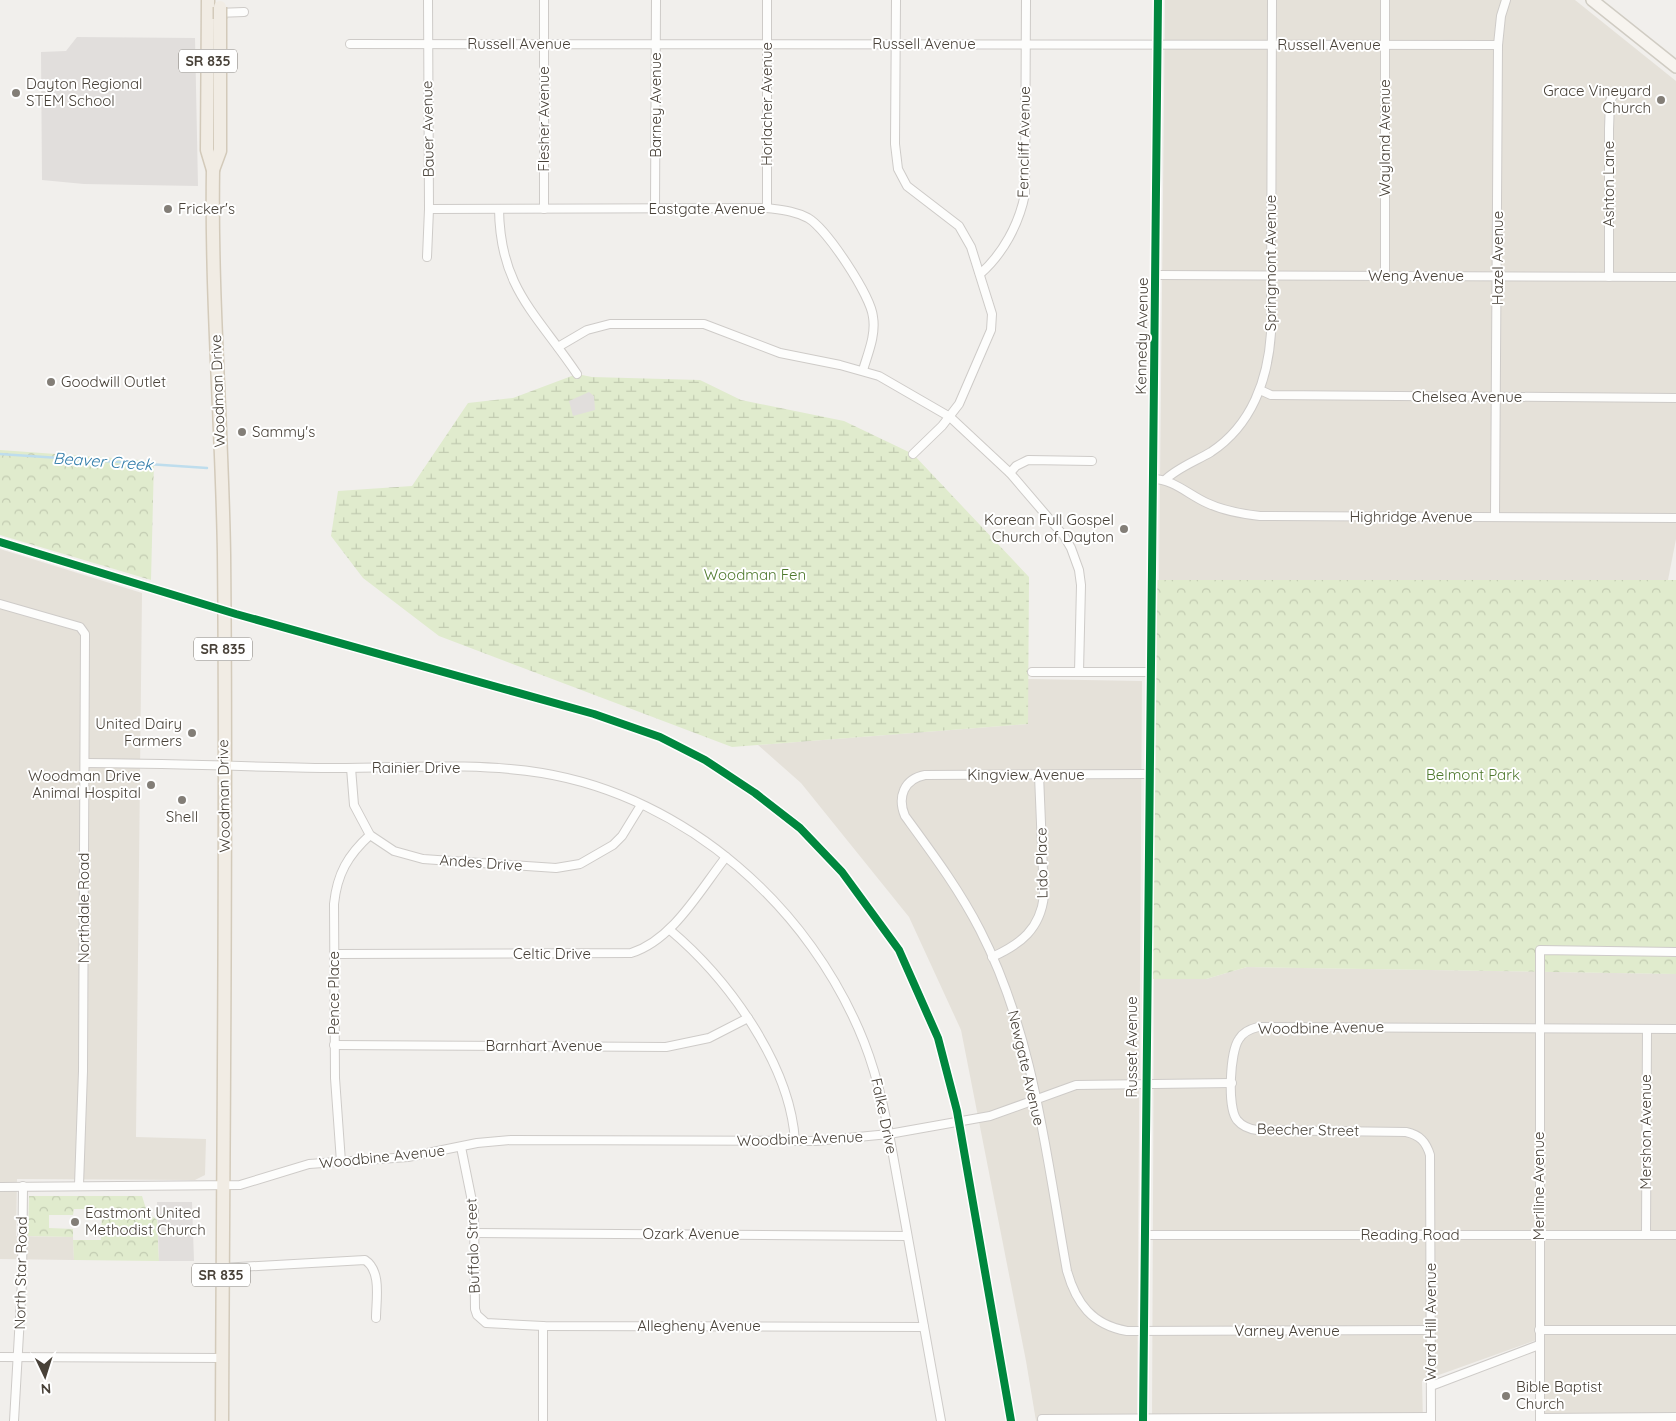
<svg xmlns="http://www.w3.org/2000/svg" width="1676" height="1421" font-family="Quicksand,sans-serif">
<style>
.residential{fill:#e5e1d9}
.forest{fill:url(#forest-crowns)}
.wetland{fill:url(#wetland-marsh)}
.parking{fill:#e1dedc}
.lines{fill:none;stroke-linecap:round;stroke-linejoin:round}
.stream{stroke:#bedded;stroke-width:2.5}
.street-casing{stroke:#cecbc8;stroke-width:10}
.secondary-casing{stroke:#d0ccc3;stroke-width:14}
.primary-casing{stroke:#d3caba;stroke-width:15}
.street{stroke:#fdfdfc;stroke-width:8}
.secondary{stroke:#f7f4ef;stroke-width:11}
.primary{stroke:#f1ece4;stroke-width:12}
.primary-bridge-casing{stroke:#d3caba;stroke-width:15;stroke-linecap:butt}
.primary-bridge{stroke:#f1ece4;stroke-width:12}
.cycleway-casing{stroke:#fff;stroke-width:11}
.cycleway{stroke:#00873e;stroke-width:8}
.poi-dot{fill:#837e77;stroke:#fff;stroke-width:2}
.labels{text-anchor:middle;stroke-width:4;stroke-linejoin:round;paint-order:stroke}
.shield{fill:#fff;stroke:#7f7a74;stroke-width:1}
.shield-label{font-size:14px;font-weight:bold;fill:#484138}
.street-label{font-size:15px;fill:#484138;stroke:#fff}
.poi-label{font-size:15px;fill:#484138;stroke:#fff;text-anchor:start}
.park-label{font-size:15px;fill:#4d782c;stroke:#fff}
.water-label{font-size:16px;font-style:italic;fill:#317ca9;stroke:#fff}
</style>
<defs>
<pattern id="forest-crowns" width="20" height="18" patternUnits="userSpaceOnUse" patternTransform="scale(1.25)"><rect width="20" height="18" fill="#e0ebcd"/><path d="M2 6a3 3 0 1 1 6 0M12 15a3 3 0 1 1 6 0" fill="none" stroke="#c2cbb1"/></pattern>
<pattern id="wetland-marsh" width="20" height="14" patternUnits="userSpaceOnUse" patternTransform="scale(1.25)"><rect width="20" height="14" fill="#e0ebcd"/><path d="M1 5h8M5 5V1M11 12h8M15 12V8" fill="none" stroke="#c2cbb1"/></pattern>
</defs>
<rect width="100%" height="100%" fill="#f1efec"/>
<g class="residential">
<polygon points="1165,0 1575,0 1676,81 1676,539 1668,580 1159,580"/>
<polygon points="0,549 142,593 136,1137 206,1139 205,1175 195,1180 17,1179 16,1236 73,1237 74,1260 0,1259"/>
<polygon points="1028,679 1142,681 1137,1421 1036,1421 1026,1361 961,1030 909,917 801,783 758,745 1028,724"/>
<polygon points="1247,967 1676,974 1676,1421 1545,1421 1545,1337 1422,1381 1423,1421 1152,1421 1154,979 1206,979"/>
</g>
<g class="forest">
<polygon points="0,450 154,461 151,580 0,535"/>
<polygon points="1152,580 1676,580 1676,974 1247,967 1206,979 1147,979"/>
<polygon points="29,1196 142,1196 147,1212 157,1220 159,1261 74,1260 73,1240 101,1240 102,1209 74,1209 73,1215 49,1215 49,1228 73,1229 73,1237 28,1236"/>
</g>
<polygon class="wetland" points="577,374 592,377 700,380 741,400 844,421 913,454 1029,577 1028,724 732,747 439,636 363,578 331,536 338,491 412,486 468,403 513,398"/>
<g class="parking">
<polygon points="77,37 195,38 198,186 84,184 42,180 41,52 66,51"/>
<polygon points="589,392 594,396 595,410 573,416 569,401"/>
<polygon points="157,1202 192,1202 194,1261 159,1261"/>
</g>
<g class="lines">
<polyline class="stream" points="0,454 207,468"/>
<defs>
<g id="street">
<polyline points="544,0 544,209"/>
<polyline points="767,0 767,208"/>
<polyline points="896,0 895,144 898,169 907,186 959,226 971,247 992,314 991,330 959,404 942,426 913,454"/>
<polyline points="217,13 244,12"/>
<polyline points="350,44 1498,45"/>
<path d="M429,209L767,208C782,210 795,211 808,218C827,229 871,296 873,317C876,335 868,353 863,370"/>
<path d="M499,209C500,288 536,313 577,374"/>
<polyline points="655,209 656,0"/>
<polyline points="427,257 429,209 428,0"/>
<path d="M980,274C1003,254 1019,224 1025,194L1026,0"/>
<polyline points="1156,275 1676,277"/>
<polyline points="1385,276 1385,0"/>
<polyline points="1609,277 1609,129 1610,101 1615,92"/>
<polyline points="558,347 587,330 610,324 704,324 780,353 840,365 879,376 950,417 1010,473 1064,536 1071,548 1079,570 1081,585 1079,672"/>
<polyline points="1260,390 1271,395 1676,398"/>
<polyline points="1010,473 1016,466 1028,460 1092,461"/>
<path d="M1153,479C1173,479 1189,495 1207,503C1224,511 1242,514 1260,516L1676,518"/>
<path d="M1165,480C1177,468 1196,461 1211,452C1252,425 1268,379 1271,333L1272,0"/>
<polyline points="1495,517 1498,45 1501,16 1506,0"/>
<polyline points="0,604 80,627 85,634 83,1071 79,1185"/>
<polyline points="1032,672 1149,672"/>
<path d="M85,763C167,763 248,767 330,768C399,768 474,762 542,773C687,797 811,908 864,1042C884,1093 891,1147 901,1199C914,1273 928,1347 941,1421"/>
<polyline points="351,768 354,805 370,835 394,851 423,859 556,868 580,864 613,845 622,836 641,805"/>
<path d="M1149,774L925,775C904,779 897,797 905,816C932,853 959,889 980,930C1034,1035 1046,1155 1067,1271C1076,1303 1092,1325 1127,1331L1431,1330"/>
<path d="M670,930C727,978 790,1063 795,1141"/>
<path d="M334,954L631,953C673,940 700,890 726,857"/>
<path d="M992,957C1021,944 1040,929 1044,896L1039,775"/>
<polyline points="334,1045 666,1047 709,1038 748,1018"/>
<polyline points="461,1147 474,1211 475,1309 477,1315 486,1323 543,1326 924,1327"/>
<path d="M341,1162L335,1078L334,904C337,874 348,855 370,835"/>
<polyline points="0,1187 240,1185 309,1164 408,1157 477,1143 511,1140 816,1141 889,1134 990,1116 1076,1085 1232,1083"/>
<polyline points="475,1233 907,1236"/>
<polyline points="1145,1235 1676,1235"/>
<polyline points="1646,1235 1647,1029"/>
<path d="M221,1268L365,1260C382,1271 376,1300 376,1318"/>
<polyline points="543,1326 543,1421"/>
<polyline points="1539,1330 1676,1330"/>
<polyline points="0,1357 222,1358"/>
<polyline points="1431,1386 1539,1345"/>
<polyline points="1540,1418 1676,1417"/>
<polyline points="1042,1419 1431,1417"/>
<polyline points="14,1421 22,1281 23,1186"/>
<polyline points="1143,1421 1158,0"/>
<path d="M1431,1421L1430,1155C1426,1142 1420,1135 1406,1132L1257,1130C1249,1129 1242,1126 1237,1120C1227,1107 1230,1052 1239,1039C1243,1032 1250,1029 1258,1027L1676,1029"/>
<polyline points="1540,1421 1540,950 1676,952"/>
</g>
<polyline id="secondary" points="1592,0 1676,67"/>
<g id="primary">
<path d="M208,0L207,150L213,170C211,298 222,426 224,554C227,843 223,1132 222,1421"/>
<polyline points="213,170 220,151 220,19"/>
</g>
</defs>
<use href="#street" class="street-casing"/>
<use href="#secondary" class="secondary-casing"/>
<use href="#primary" class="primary-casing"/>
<use href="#street" class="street"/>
<use href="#secondary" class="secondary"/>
<use href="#primary" class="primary"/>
<defs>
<polyline id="primary-bridge" points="220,19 220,7"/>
</defs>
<use href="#primary-bridge" class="primary-bridge-casing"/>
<use href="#primary-bridge" class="primary-bridge"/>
<defs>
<g id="cycleway">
<polyline points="0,542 236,614 594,714 660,737 705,760 755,793 800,828 842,872 899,950 938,1038 957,1111 1011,1421"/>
<polyline points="1143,1421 1158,0"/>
</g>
</defs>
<use href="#cycleway" class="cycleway-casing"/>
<use href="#cycleway" class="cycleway"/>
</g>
<g class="poi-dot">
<circle cx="16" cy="93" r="5"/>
<circle cx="1661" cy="100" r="5"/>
<circle cx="168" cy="209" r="5"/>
<circle cx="51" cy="382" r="5"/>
<circle cx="242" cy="432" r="5"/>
<circle cx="1124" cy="529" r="5"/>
<circle cx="192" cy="733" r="5"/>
<circle cx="151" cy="785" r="5"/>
<circle cx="182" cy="800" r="5"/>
<circle cx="75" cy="1222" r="5"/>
<circle cx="1506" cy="1396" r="5"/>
</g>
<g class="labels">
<g class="shield">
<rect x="179" y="49.5" width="58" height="23" rx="4"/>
<rect x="194" y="637.5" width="58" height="23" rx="4"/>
<rect x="192" y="1263.5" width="58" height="23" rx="4"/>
</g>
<g class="shield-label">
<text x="208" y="66">SR 835</text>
<text x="223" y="654">SR 835</text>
<text x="221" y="1280">SR 835</text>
</g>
<g class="street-label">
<text x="519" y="49">Russell Avenue</text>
<text x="924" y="49">Russell Avenue</text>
<text x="1329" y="50">Russell Avenue</text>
<text transform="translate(767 104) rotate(-90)" y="5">Horlacher Avenue</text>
<text transform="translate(656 105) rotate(-90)" y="5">Barney Avenue</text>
<text transform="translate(544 119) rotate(-90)" y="5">Flesher Avenue</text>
<text transform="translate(428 129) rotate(-91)" y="5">Bauer Avenue</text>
<text transform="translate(1385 138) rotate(-90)" y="5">Wayland Avenue</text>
<text transform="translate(1024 142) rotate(-89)" y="5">Ferncliff Avenue</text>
<text transform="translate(1609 184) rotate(-90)" y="5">Ashton Lane</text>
<text x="707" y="214">Eastgate Avenue</text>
<text transform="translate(1498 258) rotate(-90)" y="5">Hazel Avenue</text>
<text transform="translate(1271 263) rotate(-90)" y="5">Springmont Avenue</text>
<text x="1416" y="281">Weng Avenue</text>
<text transform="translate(1142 336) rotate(-89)" y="5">Kennedy Avenue</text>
<text transform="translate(218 391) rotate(-92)" y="5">Woodman Drive</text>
<text x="1467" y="402">Chelsea Avenue</text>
<text x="1411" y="522">Highridge Avenue</text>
<text x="416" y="773">Rainier Drive</text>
<text x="1026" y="780">Kingview Avenue</text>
<text transform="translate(224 796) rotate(-91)" y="5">Woodman Drive</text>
<text transform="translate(481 863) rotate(4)" y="5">Andes Drive</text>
<text transform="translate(1042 863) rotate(-91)" y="5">Lido Place</text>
<text transform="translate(84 908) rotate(-90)" y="5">Northdale Road</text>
<text x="552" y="959">Celtic Drive</text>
<text transform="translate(334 993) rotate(-90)" y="5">Pence Place</text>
<text transform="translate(1321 1028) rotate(-1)" y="5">Woodbine Avenue</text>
<text x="544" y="1051">Barnhart Avenue</text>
<text transform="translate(1132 1047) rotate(-90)" y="5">Russet Avenue</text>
<text transform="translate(1026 1068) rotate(77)" y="5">Newgate Avenue</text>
<text transform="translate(884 1116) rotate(78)" y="5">Falke Drive</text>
<text transform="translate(1308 1130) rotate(1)" y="5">Beecher Street</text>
<text transform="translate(1646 1132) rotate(-90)" y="5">Mershon Avenue</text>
<text transform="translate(800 1139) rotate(-2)" y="5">Woodbine Avenue</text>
<text transform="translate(382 1157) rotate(-6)" y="5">Woodbine Avenue</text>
<text transform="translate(1539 1186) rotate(-90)" y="5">Meriline Avenue</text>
<text x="691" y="1239">Ozark Avenue</text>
<text x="1410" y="1240">Reading Road</text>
<text transform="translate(473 1246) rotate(-92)" y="5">Buffalo Street</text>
<text transform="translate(21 1273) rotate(-89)" y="5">North Star Road</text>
<text transform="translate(1431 1322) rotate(-90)" y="5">Ward Hill Avenue</text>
<text x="699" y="1331">Allegheny Avenue</text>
<text x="1287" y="1336">Varney Avenue</text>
</g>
<g class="poi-label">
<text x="26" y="89">Dayton Regional<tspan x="26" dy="17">STEM School</tspan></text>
<text x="1651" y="96" text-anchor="end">Grace Vineyard<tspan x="1651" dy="17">Church</tspan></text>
<text x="178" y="214">Fricker's</text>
<text x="61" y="387">Goodwill Outlet</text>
<text x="252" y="437">Sammy's</text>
<text x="1114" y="525" text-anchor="end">Korean Full Gospel<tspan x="1114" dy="17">Church of Dayton</tspan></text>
<text x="182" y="729" text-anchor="end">United Dairy<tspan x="182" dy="17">Farmers</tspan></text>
<text x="141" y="781" text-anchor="end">Woodman Drive<tspan x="141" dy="17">Animal Hospital</tspan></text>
<text x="182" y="822" text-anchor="middle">Shell</text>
<text x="85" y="1218">Eastmont United<tspan x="85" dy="17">Methodist Church</tspan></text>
<text x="1516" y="1392">Bible Baptist<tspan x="1516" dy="17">Church</tspan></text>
</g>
<g class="park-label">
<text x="755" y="580">Woodman Fen</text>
<text x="1473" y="780">Belmont Park</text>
</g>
<g class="water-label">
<text transform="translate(103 461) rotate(4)" y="6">Beaver Creek</text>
</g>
</g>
<g transform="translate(45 1376) rotate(176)" stroke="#ffffff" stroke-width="4" paint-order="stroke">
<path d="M0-4L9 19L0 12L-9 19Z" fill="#484138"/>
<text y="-8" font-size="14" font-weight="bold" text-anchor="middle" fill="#484138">N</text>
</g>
</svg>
